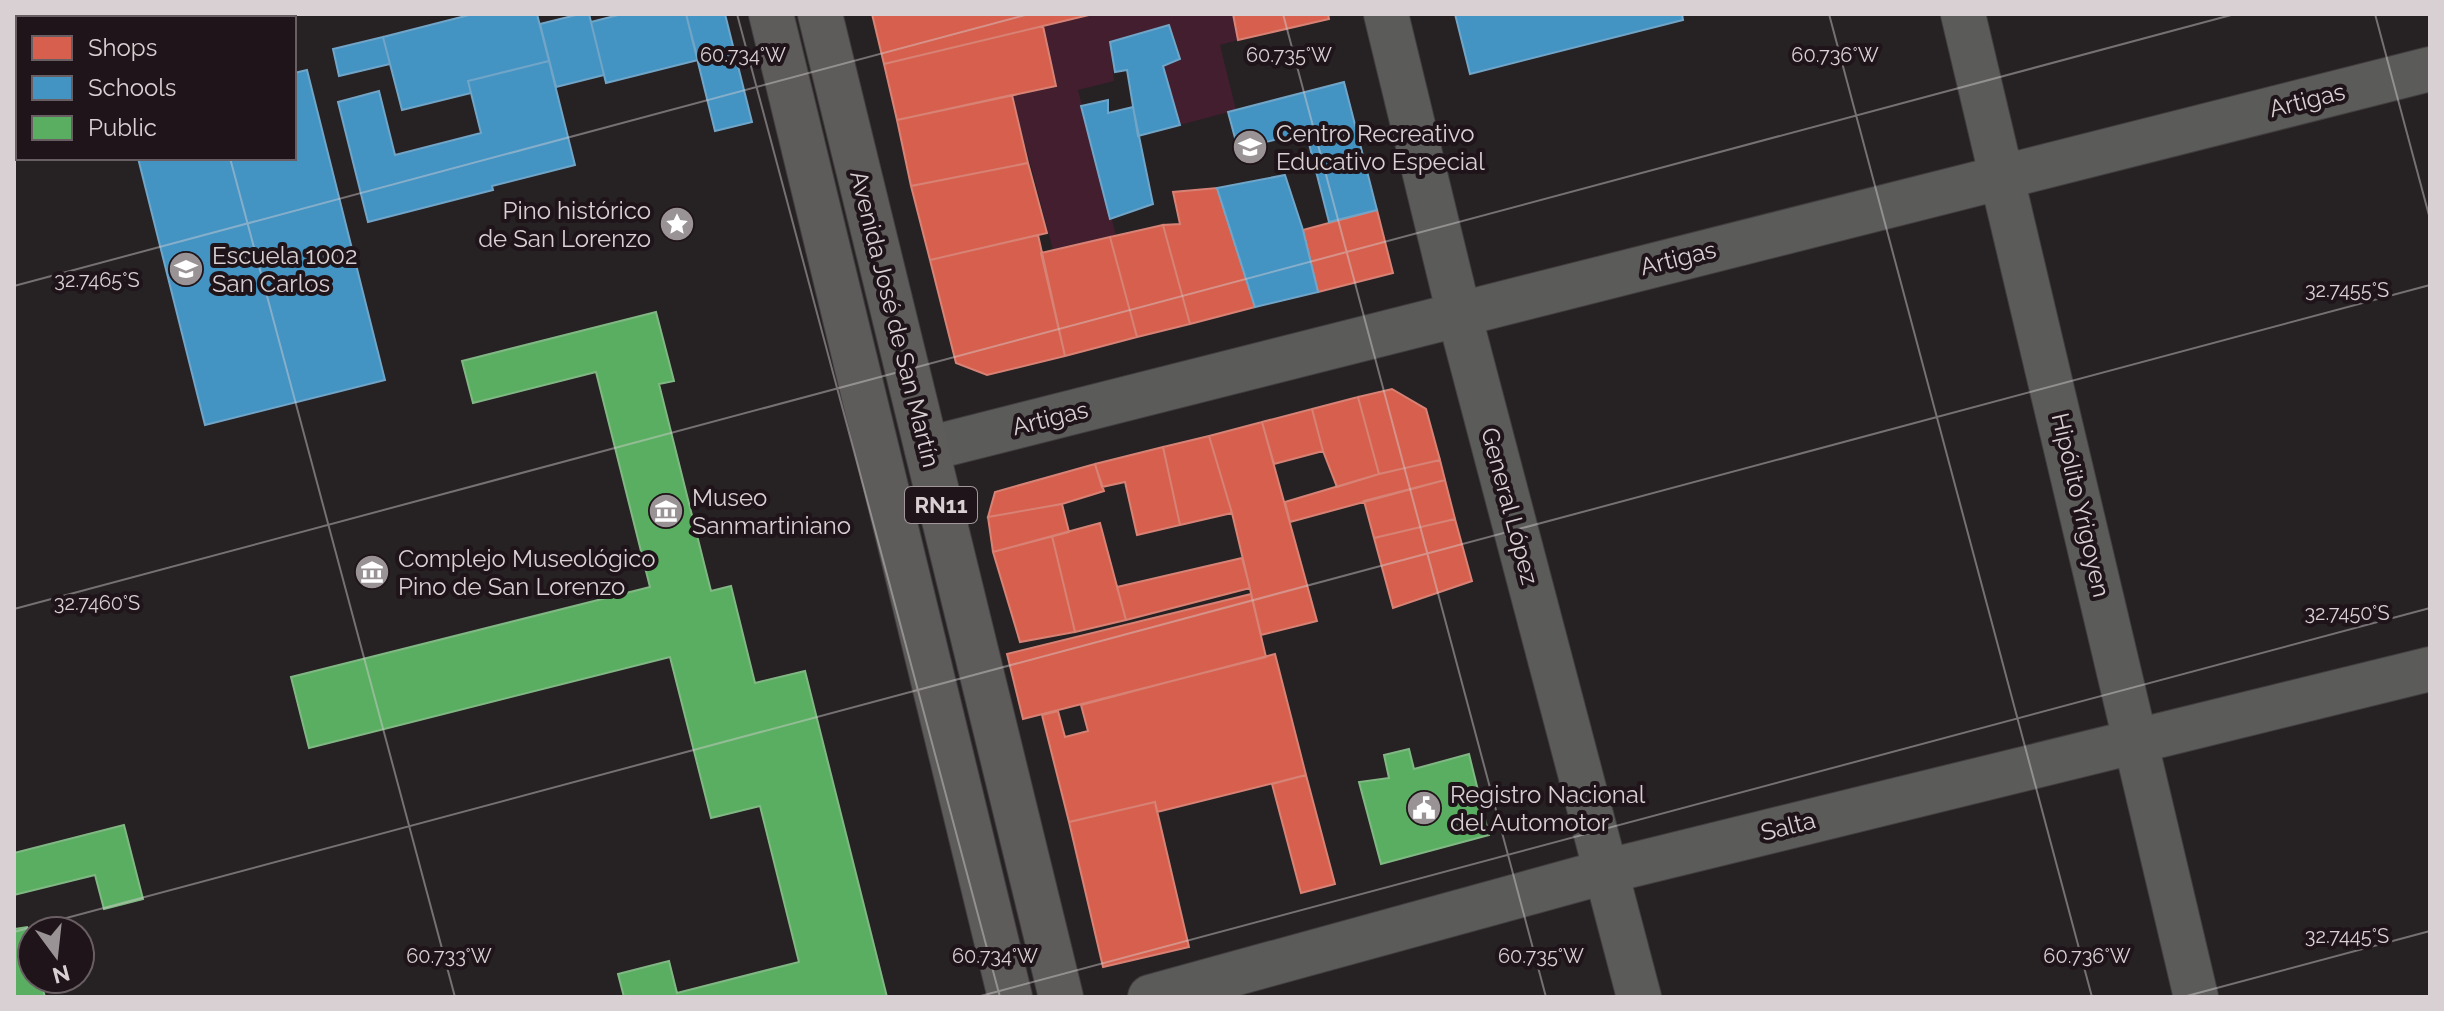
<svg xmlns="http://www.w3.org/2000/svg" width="2444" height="1011" viewBox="0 0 2444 1011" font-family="Raleway,sans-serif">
  <rect width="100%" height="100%" fill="#262123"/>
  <path fill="#421e2f" d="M1093,14H1233L1238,40L1220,45L1236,110L1180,125L1163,66L1180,59L1169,25L1110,41L1114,81L1078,90L1116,235L1053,250L1012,95L1056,86L1043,26Z"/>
  <path fill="#d6604d" stroke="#d78275" stroke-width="2" d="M872,14H1093L884,64Z
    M1233,14H1328L1329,19L1238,40Z
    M1043,26L1056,86L897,120L884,64Z
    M1012,95L1028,163L911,186L897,120Z
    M1028,163L1047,233L930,260L911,186Z
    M1217,188L1255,307L1190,324L1163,225L1180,224L1173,192Z
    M1377,210L1393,273L1318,292L1303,230Z
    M1163,225L1190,324L1137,337L1110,237Z
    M1038,235L1065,356L987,375L956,363L930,260Z
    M1110,237L1137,337L1065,356L1041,253Z
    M1392,389L1426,409L1440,460L1379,474L1358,397Z
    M1358,397L1379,474L1337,487L1323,451L1312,409Z
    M1312,409L1323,451L1274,464L1262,422Z
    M1262,422L1317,621L1261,635L1232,513L1209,436Z
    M1209,436L1232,513L1180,525L1163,447Z
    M1163,447L1180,525L1137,535L1125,482L1102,487L1095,464Z
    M1440,460L1445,480L1290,522L1285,502L1379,474Z
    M1095,464L1104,491L1062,504L988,517L995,492Z
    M1445,480L1455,519L1374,538L1364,501Z
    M1062,504L1069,532L993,552L988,517Z
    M1455,519L1472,581L1393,608L1374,538Z
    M1100,523L1126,620L1075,632L1052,536Z
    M1052,536L1075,632L1020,642L993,552Z
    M1242,558L1250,588L1126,620L1117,587Z
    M1251,594L1266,657L1023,719L1007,654Z
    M1275,654L1306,775L1157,812L1155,802L1069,822L1042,715L1058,711L1065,737L1088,731L1081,705Z
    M1306,775L1335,884L1301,893L1272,784Z
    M1155,802L1189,947L1103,967L1069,822Z"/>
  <path fill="#4393c3" stroke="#70a5c8" stroke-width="2" d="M473,14H537L549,61L468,81L471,93L402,110L383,37Z
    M580,14H589L604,75L556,87L540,24Z
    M622,14H686L698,60L606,83L591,22Z
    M686,14H725L752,122L715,131Z
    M1455,14H1682L1683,20L1470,74Z
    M1169,25L1180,59L1163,66L1180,125L1138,136L1127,70L1115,72L1110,42Z
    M383,37L390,64L339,76L333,49Z
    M549,61L575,165L492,186L493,190L368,222L338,102L379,91L395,155L481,133L468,81Z
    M307,70L385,380L205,425L138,158H294V73Z
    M1344,82L1377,210L1329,222L1306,132L1238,149L1228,112Z
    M1108,100V113L1133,107L1153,204L1110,219L1081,106Z
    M1285,175L1303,230L1318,292L1255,307L1217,188Z"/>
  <path fill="#5aae61" stroke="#80b883" stroke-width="2" d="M656,312L674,381L659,384L711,591L731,586L755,683L805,671L887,997H624L618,974L669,961L677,993L799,962L760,806L711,818L670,657L309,748L291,677L650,587L596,372L473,403L462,361Z
    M1409,749L1414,769L1469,754L1489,835L1381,864L1359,782L1389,778L1384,755Z
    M124,825L143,899L104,909L95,875L14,895V853Z
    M27,927L32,945V979H40L45,997H14V929Z"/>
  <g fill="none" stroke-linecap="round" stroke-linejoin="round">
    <g stroke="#423e3f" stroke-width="46">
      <path id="minor" d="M1386,14L1459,314L1639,997
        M1963,14L2196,997
        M248,18L263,14
        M14,80L18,79
        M927,449L2430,69
        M1150,997L1608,871L2430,669"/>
    </g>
    <g stroke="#423e3f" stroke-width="46">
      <path id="primary" d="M771,14L1010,997
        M820,14L1061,997"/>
    </g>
    <use href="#minor" stroke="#5b5b5a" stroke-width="44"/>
    <use href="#primary" stroke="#5d5c5a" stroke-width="44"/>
  </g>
  <path fill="none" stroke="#d8d0d3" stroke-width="2" stroke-opacity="0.45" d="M191,14L192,18M737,14L1000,997M1283,14L1546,997M1829,14L2092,997M2375,14L2430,219M230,158L455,997M14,286L1029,14M14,609L2235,14M14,932L2430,285M977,997L2430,608M2183,997L2430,931"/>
  <defs>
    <g id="school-disc" transform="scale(1.8)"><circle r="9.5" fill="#9a9395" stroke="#1f1419"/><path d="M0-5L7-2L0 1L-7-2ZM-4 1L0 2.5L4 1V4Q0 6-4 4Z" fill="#fff"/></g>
    <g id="sight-disc" transform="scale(1.8)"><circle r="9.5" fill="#9a9395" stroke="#1f1419"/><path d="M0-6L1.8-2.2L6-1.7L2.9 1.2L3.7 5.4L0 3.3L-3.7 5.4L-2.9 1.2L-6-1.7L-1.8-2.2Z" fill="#fff"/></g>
    <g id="museum-disc" transform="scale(1.8)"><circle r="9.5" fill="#9a9395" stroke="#1f1419"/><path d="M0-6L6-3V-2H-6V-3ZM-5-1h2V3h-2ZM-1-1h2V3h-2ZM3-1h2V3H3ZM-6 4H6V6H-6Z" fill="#fff"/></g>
    <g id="civic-disc" transform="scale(1.8)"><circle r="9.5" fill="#9a9395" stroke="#1f1419"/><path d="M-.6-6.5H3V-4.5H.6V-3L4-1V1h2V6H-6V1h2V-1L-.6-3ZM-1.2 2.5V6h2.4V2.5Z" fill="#fff"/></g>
  </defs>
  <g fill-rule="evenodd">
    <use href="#school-disc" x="1250" y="147"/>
    <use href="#sight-disc" x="677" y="224"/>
    <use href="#school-disc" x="186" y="269"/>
    <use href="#museum-disc" x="666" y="511"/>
    <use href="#museum-disc" x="372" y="572"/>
    <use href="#civic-disc" x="1424" y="808"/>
  </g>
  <g text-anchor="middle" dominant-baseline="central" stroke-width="8" stroke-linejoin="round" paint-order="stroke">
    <rect fill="#1f1419" stroke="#a0989b" stroke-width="2" x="905" y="487" width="72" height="36" rx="6"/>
    <g font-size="22" font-weight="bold" fill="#d8d0d3">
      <text x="941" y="505">RN11</text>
    </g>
    <g font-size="24" fill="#d8d0d3" stroke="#1f1419">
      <text transform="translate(2307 100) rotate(-14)">Artigas</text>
      <text transform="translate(1678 258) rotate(-14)">Artigas</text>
      <text transform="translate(895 319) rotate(76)">Avenida José de San Martín</text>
      <text transform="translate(1050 418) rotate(-14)">Artigas</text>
      <text transform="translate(2081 505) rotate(77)">Hipólito Yrigoyen</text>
      <text transform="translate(1510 506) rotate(75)">General López</text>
      <text transform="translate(1788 826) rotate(-14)">Salta</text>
    </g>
    <g font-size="24" fill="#d8d0d3" stroke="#1f1419" text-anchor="start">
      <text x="1276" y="133">Centro Recreativo<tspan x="1276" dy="28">Educativo Especial</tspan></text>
      <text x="651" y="210" text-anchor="end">Pino histórico<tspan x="651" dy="28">de San Lorenzo</tspan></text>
      <text x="212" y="255">Escuela 1002<tspan x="212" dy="28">San Carlos</tspan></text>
      <text x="692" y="497">Museo<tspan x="692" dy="28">Sanmartiniano</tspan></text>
      <text x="398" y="558">Complejo Museológico<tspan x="398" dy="28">Pino de San Lorenzo</tspan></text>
      <text x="1450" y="794">Registro Nacional<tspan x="1450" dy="28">del Automotor</tspan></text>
    </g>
  </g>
  <g font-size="20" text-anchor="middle" fill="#d8d0d3" stroke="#1f1419" stroke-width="8" stroke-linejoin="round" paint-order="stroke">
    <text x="743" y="62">60.734°W</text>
    <text x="1289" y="62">60.735°W</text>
    <text x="1835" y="62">60.736°W</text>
    <text x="97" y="287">32.7465°S</text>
    <text x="2347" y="297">32.7455°S</text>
    <text x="97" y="610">32.7460°S</text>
    <text x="2347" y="620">32.7450°S</text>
    <text x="2347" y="943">32.7445°S</text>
    <text x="449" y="963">60.733°W</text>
    <text x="995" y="963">60.734°W</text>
    <text x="1541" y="963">60.735°W</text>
    <text x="2087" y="963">60.736°W</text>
  </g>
  <rect width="2444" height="1011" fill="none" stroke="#d8d0d3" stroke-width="32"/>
  <rect x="16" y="16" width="280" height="144" fill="#1f1419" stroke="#695f63" stroke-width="2"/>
  <rect x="32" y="36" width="40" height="24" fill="#d6604d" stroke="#695f63" stroke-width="2"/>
  <text x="88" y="56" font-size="24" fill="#d8d0d3">Shops</text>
  <rect x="32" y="76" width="40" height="24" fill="#4393c3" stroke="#695f63" stroke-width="2"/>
  <text x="88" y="96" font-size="24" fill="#d8d0d3">Schools</text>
  <rect x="32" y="116" width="40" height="24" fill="#5aae61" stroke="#695f63" stroke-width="2"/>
  <text x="88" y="136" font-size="24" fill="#d8d0d3">Public</text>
  <g transform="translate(56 955) rotate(165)"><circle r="38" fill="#1f1419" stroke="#695f63" stroke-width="2"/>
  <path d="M0-6L14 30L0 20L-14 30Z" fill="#9a9395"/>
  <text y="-12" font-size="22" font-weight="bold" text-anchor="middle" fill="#d8d0d3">N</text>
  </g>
</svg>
